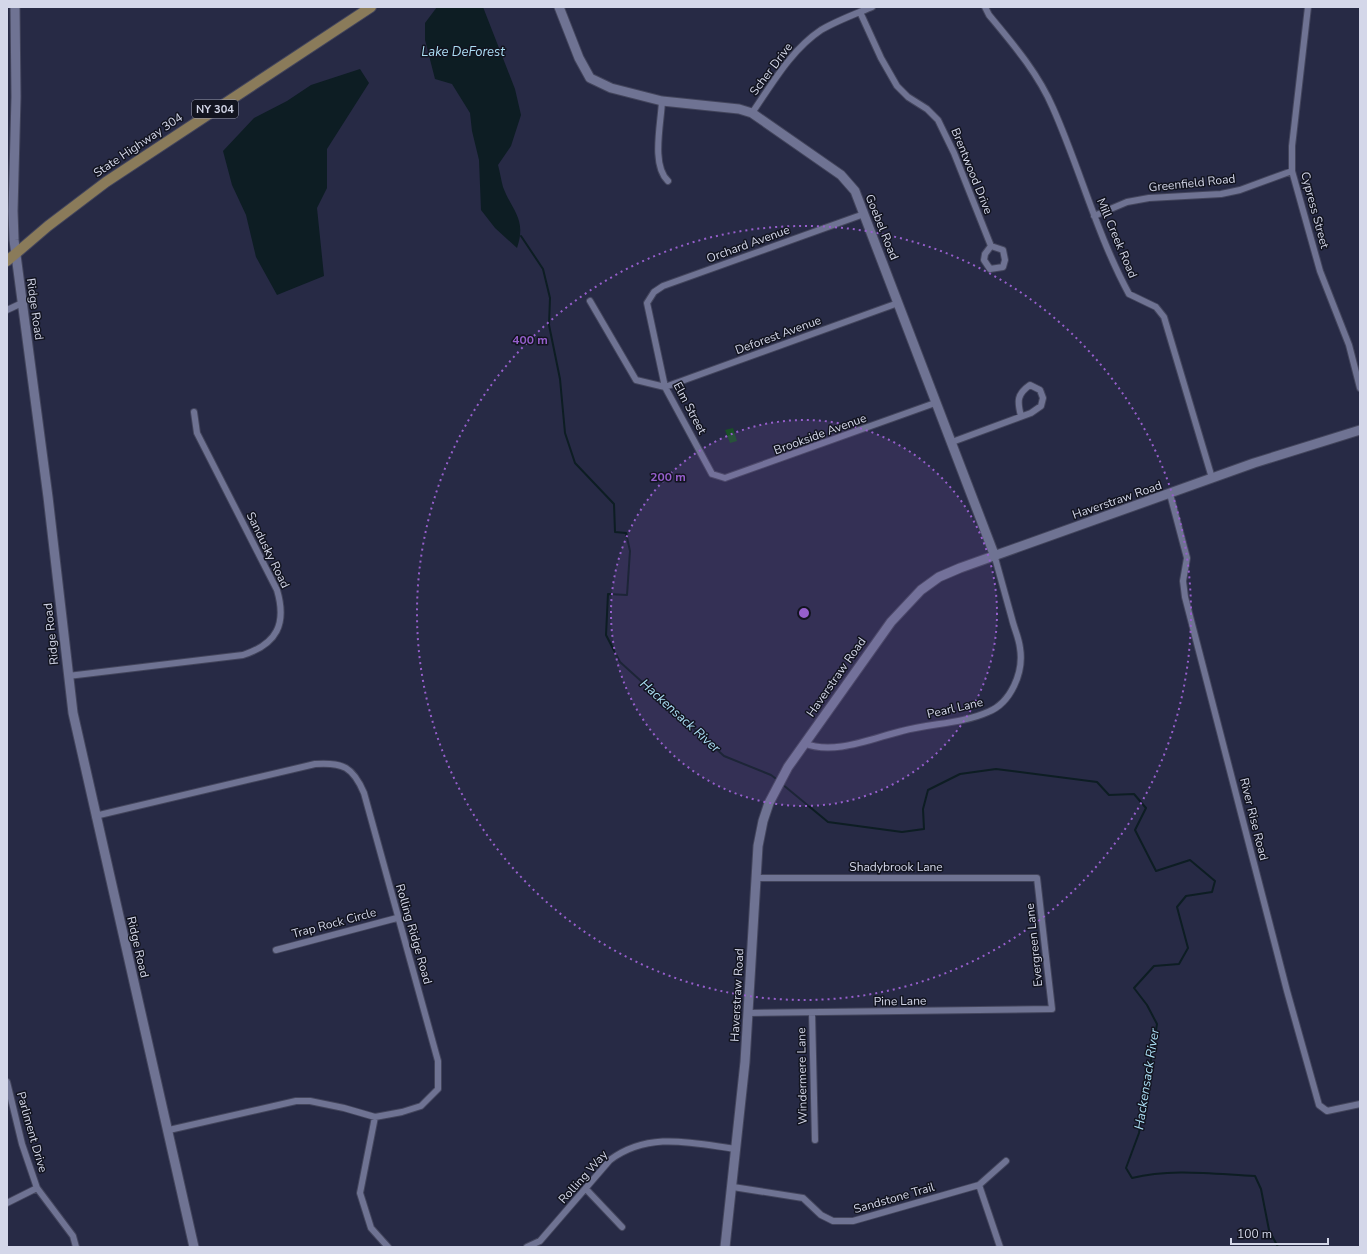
<svg xmlns="http://www.w3.org/2000/svg" width="1367" height="1254" viewBox="0 0 1367 1254" font-family="'Nunito Sans',sans-serif">
  <rect width="100%" height="100%" fill="#272a45"/>
  <path fill="#1a5027" d="M733,428L737,441L730,443L725,430Z"/>
  <path fill="#0d1d23" d="M437,7H483L515,89L521,115L511,146L498,165C500,172 501,180 503,187C512,211 527,219 517,248L495,228L481,210L479,160L472,131L470,113L452,84L435,79L425,40V23Z
    M360,69L369,83L327,149V188L317,208L324,276L277,295L256,257L246,215L232,185L223,151L254,118L287,101L311,85Z"/>
  <g fill="none" stroke-linecap="round" stroke-linejoin="round">
    <path stroke="#0d1d23" stroke-width="2" d="M521,236L543,269L550,298L549,325L560,379L565,433L575,463L614,504L615,532L626,533L630,551L627,595L608,594L606,635L620,662L724,756L771,775L779,781
      M782,784L828,822L902,832L924,829L923,809L928,790L960,774L996,769L1097,782L1109,795L1134,794L1146,808L1135,830L1156,871L1190,860L1215,881L1212,892L1186,896L1177,907L1188,948L1179,964L1154,966L1134,988L1147,1005L1157,1024L1139,1133L1126,1168L1132,1178C1171,1168 1214,1174 1255,1176L1261,1189L1269,1230L1278,1247"/>
    <g stroke="#43455c" stroke-width="8">
      <path id="street" d="M985,7L989,15C1013,44 1038,73 1053,108C1080,169 1097,235 1129,294L1156,307L1164,317L1212,478
        M1308,7L1292,146V171L1320,271L1349,345L1360,388
        M860,12L881,58L897,86L908,97L927,109L938,120L954,153L991,246L985,254L984,260L990,269L1003,267L1005,260L1003,250L991,246
        M662,101C661,124 651,165 668,181
        M752,113C772,84 791,50 821,30C836,21 855,14 872,7
        M864,214L663,286L654,292L647,303L665,387L712,474L725,478L935,403
        M1094,216L1127,202L1149,198L1221,194L1240,190L1292,171
        M590,301L636,380L665,387L898,303
        M7,310L22,303
        M952,442L1031,413L1041,406L1043,398L1040,390L1030,385C1017,394 1017,401 1021,416
        M1170,494L1187,558L1183,581L1185,597L1287,991L1319,1105L1327,1111L1360,1104
        M68,676L243,655C277,644 287,624 277,590L197,433L194,412
        M804,743C833,756 873,738 902,731C931,723 961,724 988,712C1011,703 1024,672 1020,648C1019,638 1014,628 1012,619C1006,597 1000,576 994,554
        M95,816L315,764C343,762 353,767 364,793L438,1061V1089L421,1106L402,1112L375,1117L344,1108L310,1101H296L169,1130
        M276,950L397,918
        M748,1013L1052,1009L1037,878H755
        M812,1013L815,1140
        M7,1082L22,1144L37,1188L73,1236L76,1247
        M375,1117L360,1193L371,1228L388,1247
        M979,1185L1000,1247
        M733,1187L803,1198L821,1215L833,1221H853L979,1185L1006,1161
        M586,1189L622,1227
        M7,1203L37,1188
        M527,1247L540,1241L610,1160C649,1131 692,1143 736,1149"/>
    </g>
    <g stroke="#43455c" stroke-width="11">
      <path id="secondary" d="M15,7L16,97L13,211L14,240L48,497L73,713L194,1247
        M559,7L579,58L590,78L611,88L662,101L739,109L752,113L841,175L855,191L994,554
        M725,1247L745,1062L758,846L763,821L769,803L788,767L891,622L921,590L939,577L960,568L1254,463L1360,430"/>
    </g>
    <g stroke="#43455c" stroke-width="12">
      <path id="primary" d="M7,261L48,226L106,182L371,7"/>
    </g>
    <use href="#street" stroke="#6f7393" stroke-width="6"/>
    <use href="#secondary" stroke="#6f7393" stroke-width="9"/>
    <use href="#primary" stroke="#8a7b5a" stroke-width="10"/>
  </g>
  <circle cx="804" cy="613" r="193" fill="#965fcc" fill-opacity=".12"/>
  <g fill="none" stroke="#965fcc" stroke-width="2" stroke-dasharray="2 4">
    <circle cx="804" cy="613" r="193"/>
    <circle cx="804" cy="613" r="387"/>
  </g>
  <g text-anchor="middle" dominant-baseline="central" stroke-width="3" stroke-linejoin="round" paint-order="stroke">
    <rect fill="#121420" stroke="#9a9cad" stroke-width="1" x="192" y="100" width="46" height="18" rx="3"/>
    <g font-size="11" font-weight="bold" fill="#d4d7e9">
      <text x="215" y="109">NY 304</text>
    </g>
    <g font-size="12" fill="#d4d7e9" stroke="#121420">
      <text transform="translate(771 69) rotate(-53)">Scher Drive</text>
      <text transform="translate(138 145) rotate(-34)">State Highway 304</text>
      <text transform="translate(972 171) rotate(68)">Brentwood Drive</text>
      <text transform="translate(1192 183) rotate(-6)">Greenfield Road</text>
      <text transform="translate(1315 210) rotate(75)">Cypress Street</text>
      <text transform="translate(882 227) rotate(68)">Goebel Road</text>
      <text transform="translate(1117 238) rotate(67)">Mill Creek Road</text>
      <text transform="translate(748 244) rotate(-20)">Orchard Avenue</text>
      <text transform="translate(35 309) rotate(82)">Ridge Road</text>
      <text transform="translate(778 335) rotate(-20)">Deforest Avenue</text>
      <text transform="translate(690 408) rotate(62)">Elm Street</text>
      <text transform="translate(820 434) rotate(-20)">Brookside Avenue</text>
      <text transform="translate(1117 500) rotate(-19)">Haverstraw Road</text>
      <text transform="translate(268 550) rotate(64)">Sandusky Road</text>
      <text transform="translate(51 634) rotate(-96)">Ridge Road</text>
      <text transform="translate(836 677) rotate(-55)">Haverstraw Road</text>
      <text transform="translate(955 708) rotate(-13)">Pearl Lane</text>
      <text transform="translate(1254 819) rotate(76)">River Rise Road</text>
      <text x="896" y="867">Shadybrook Lane</text>
      <text transform="translate(334 923) rotate(-15)">Trap Rock Circle</text>
      <text transform="translate(414 934) rotate(74)">Rolling Ridge Road</text>
      <text transform="translate(1034 945) rotate(-96)">Evergreen Lane</text>
      <text transform="translate(138 947) rotate(77)">Ridge Road</text>
      <text transform="translate(737 995) rotate(-87)">Haverstraw Road</text>
      <text transform="translate(900 1001) rotate(-1)">Pine Lane</text>
      <text transform="translate(802 1076) rotate(-91)">Windermere Lane</text>
      <text transform="translate(32 1132) rotate(74)">Parliment Drive</text>
      <text transform="translate(583 1177) rotate(-48)">Rolling Way</text>
      <text transform="translate(894 1198) rotate(-16)">Sandstone Trail</text>
    </g>
    <g font-size="13" font-style="italic" fill="#abdef4" stroke="#121420">
      <text x="463" y="52">Lake DeForest</text>
      <text transform="translate(680 716) rotate(42)">Hackensack River</text>
      <text transform="translate(1147 1079) rotate(-81)">Hackensack River</text>
    </g>
  </g>
  <circle cx="804" cy="613" r="6" fill="#965fcc" stroke="#121420" stroke-width="2"/>
  <g font-size="12" text-anchor="middle" font-weight="bold" fill="#965fcc" stroke="#121420" stroke-width="3" stroke-linejoin="round" paint-order="stroke">
    <text x="530" y="344">400 m</text>
    <text x="668" y="481">200 m</text>
  </g>
  <rect width="1367" height="1254" fill="none" stroke="#d4d7e9" stroke-width="16"/>
  <path d="M1231 1238v6h97v-6" fill="none" stroke="#d4d7e9" stroke-width="2"/>
  <text x="1237" y="1238" font-size="12" fill="#d4d7e9" stroke="#121420" stroke-width="3" paint-order="stroke">100 m</text>
</svg>
